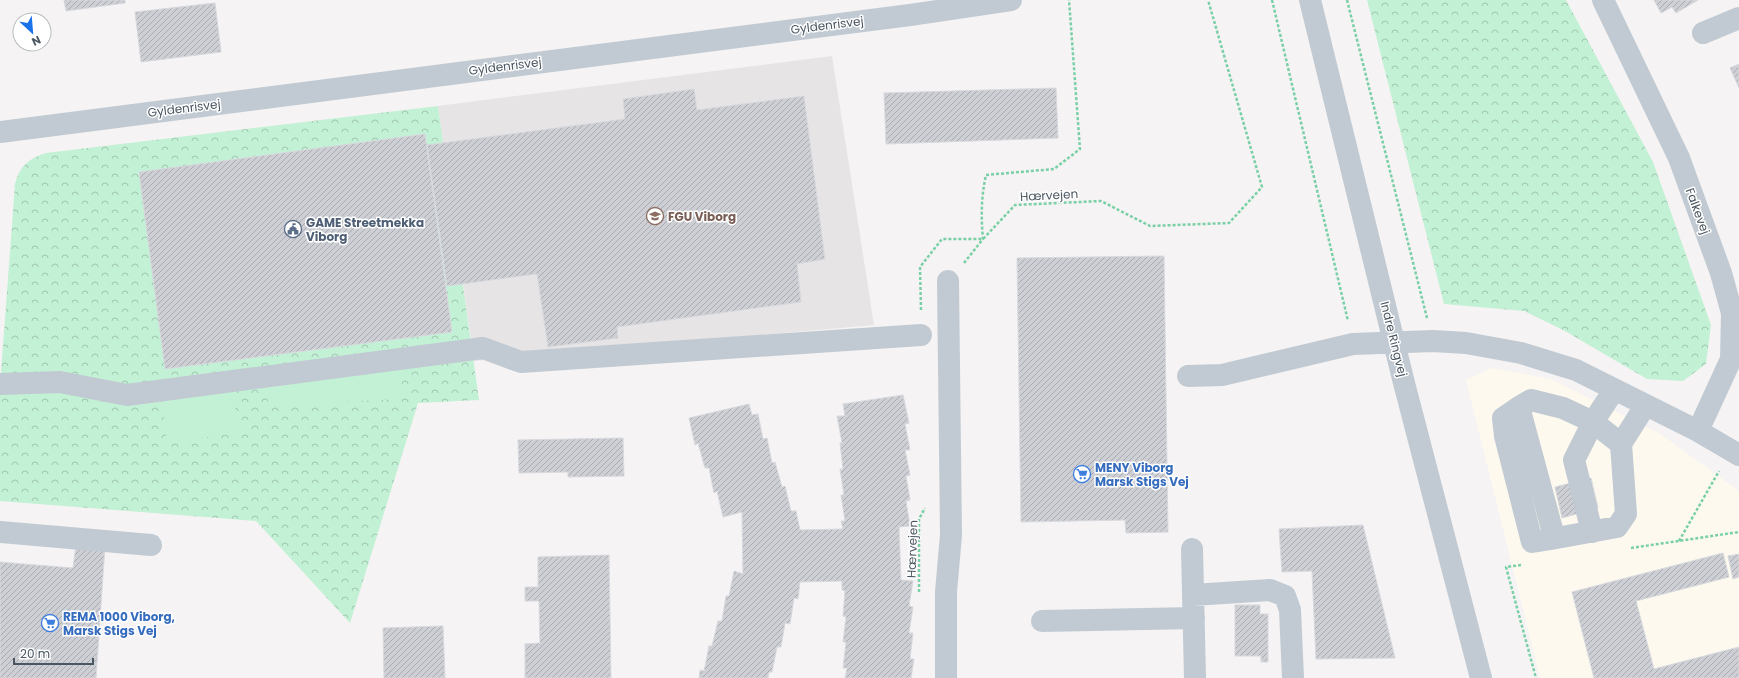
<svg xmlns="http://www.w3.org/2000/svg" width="1739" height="678" viewBox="0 0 1739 678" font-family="Poppins,sans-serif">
  <defs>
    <pattern id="forest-crowns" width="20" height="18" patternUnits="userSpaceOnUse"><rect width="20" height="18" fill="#c3f1d5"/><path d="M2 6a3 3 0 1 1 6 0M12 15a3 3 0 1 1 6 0" fill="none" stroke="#a0c6b0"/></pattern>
    <pattern id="building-hatch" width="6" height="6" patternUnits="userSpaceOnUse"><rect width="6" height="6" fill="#cdcfd5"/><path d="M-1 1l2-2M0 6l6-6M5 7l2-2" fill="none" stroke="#a8abb0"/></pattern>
  </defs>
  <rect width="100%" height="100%" fill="#f5f3f3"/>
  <path fill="#fdf9ef" d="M1492,368L1551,379L1659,433L1739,491V678H1540L1466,380Z"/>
  <path fill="#e6e4e5" d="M832,56L874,325L474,361L438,106Z"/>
  <path fill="url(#forest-crowns)" d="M1367,0H1566L1653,162L1711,325L1706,364L1683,381L1647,379L1565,331L1524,311L1444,304Z
    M438,106L479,400L418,403L350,623L256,521L0,501V386L15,184C19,167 29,158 46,153Z"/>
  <path fill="#c3f1d5" d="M402,370V399L268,405L267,384Z
    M232,386L239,433L167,442L161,396Z"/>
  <path fill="url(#building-hatch)" stroke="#d7d9de" d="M64,0H125V3L66,11Z
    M1654,0H1698L1676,13L1672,7L1661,13Z
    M215,3L221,52L141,62L135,12Z
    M1739,64V88L1730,68Z
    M1056,88L1058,138L886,144L884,93Z
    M694,89L697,110L804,96L825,259L797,264L801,302L617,327L618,338L548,347L537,274L447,286L427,145L625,119L623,99Z
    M425,134L452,332L165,369L139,172Z
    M1164,256L1168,532L1126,533L1125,520L1021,522L1017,258Z
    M903,395L909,423L905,424L910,450H905L910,475L906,476L910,500L906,501L910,526L899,527L901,580L913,581L909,606L913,607L909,633H913L910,659H914L911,678H845L847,668H843L846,642H843L846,617L843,616L845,591L842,590V581L800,582L798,599L794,598L790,624L785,623L781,647H777L772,672H769L768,678H699L700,670L704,671L709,646H712L718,621H722L726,596H729L734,571L743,574L742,512L723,517L717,491L714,493L709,468H705L698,443L695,445L689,418L749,404L752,415L758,414L763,439L767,438L772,463L775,462L782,487L785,486L791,511H796L800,530L843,529L841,521H845L841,495H844L840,469H843L840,443H842L837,416H845L843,404Z
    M623,438L624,476L568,477V472L519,473L518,440Z
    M1591,478L1598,508L1562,518L1555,487Z
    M1363,525L1395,658L1316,659L1312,571L1282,572L1279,529Z
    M76,544L105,546L96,678H0V562L73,568Z
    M1723,553L1729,577L1636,601L1654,669L1739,647V678H1594L1572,592Z
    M1739,554V577L1733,579L1728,556Z
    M609,555L611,678H525V644L540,643L539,601H525V587H538V557Z
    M1235,605H1260V614H1268V662H1261V656H1235Z
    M443,626L445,678H384L383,628Z"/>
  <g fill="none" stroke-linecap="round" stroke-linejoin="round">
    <path stroke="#7ad0a6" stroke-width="2.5" stroke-dasharray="3 2" stroke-linecap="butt" d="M1272,0L1348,321
      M1347,0L1427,318
      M964,263L983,239C981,217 981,197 986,175L1054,169L1080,149L1069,0
      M921,310L920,267L942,239H983L1015,205L1101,201L1150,226L1229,223L1262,187L1208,0
      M1679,541L1719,471
      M1631,548L1739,532
      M1521,565L1506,567L1536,678
      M919,592V519L925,508"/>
    <path stroke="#c1cad2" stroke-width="22" d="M1310,0L1404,383L1481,678
      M1603,0L1679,158L1721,273L1732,313L1731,359L1698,431
      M1703,33L1739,18
      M0,132L910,15L1011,0
      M1188,376L1222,375L1353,344L1433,341L1466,343L1521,353L1576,370L1698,431L1739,455
      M0,384L60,382L127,395L483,348L521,362L921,335
      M1519,407L1503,418L1505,436L1532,542L1551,539
      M1621,444L1593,422L1563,408L1531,400L1519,407L1552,529L1551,539L1617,527L1626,514L1621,444L1645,406
      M0,532L151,545
      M1592,532L1574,460L1593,422L1614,390
      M1192,549L1195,678
      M1193,595L1270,590L1285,596L1290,610L1293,678
      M1042,621L1194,618
      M946,678V592L951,535L948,281"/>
  </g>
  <defs>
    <g id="school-ring" transform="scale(0.9)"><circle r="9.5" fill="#fff" stroke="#8d6e63" stroke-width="1.5"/><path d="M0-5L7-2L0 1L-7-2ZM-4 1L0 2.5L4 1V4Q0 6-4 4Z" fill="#8d6e63"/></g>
    <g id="civic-ring" transform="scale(0.9)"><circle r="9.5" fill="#fff" stroke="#5c6f8a" stroke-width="1.5"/><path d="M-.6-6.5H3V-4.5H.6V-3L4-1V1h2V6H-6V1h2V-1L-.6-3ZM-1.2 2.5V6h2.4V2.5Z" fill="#5c6f8a"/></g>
    <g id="supermarket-ring" transform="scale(0.9)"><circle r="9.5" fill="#fff" stroke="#3f7fe0" stroke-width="1.5"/><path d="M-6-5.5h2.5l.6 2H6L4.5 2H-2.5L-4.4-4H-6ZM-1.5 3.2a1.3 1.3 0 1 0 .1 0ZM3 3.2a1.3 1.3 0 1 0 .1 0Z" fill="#3f7fe0"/></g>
  </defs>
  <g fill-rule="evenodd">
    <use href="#school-ring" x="655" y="216"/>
    <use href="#civic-ring" x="293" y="229"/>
    <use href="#supermarket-ring" x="1082" y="474"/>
    <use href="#supermarket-ring" x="50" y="623"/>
  </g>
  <g text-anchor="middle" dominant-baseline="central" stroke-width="3" stroke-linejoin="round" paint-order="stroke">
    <g font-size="12" fill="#4a5661" stroke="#fff">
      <text transform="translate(827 25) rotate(-7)">Gyldenrisvej</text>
      <text transform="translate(505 66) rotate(-7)">Gyldenrisvej</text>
      <text transform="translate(184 108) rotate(-7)">Gyldenrisvej</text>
      <text transform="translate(1049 195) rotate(-3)">Hærvejen</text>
      <text transform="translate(1698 211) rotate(70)">Falkevej</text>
      <text transform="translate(1394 339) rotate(76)">Indre Ringvej</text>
      <text transform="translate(912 549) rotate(-88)">Hærvejen</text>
    </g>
    <g font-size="12" font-weight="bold" fill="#785e54" stroke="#fff" text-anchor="start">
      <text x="668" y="216">FGU Viborg</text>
    </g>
    <g font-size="12" font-weight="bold" fill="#4e5e75" stroke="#fff" text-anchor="start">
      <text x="306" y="222">GAME Streetmekka<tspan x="306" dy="14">Viborg</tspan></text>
    </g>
    <g font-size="12" font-weight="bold" fill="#366cbe" stroke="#fff" text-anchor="start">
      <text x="1095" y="467">MENY Viborg<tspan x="1095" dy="14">Marsk Stigs Vej</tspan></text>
      <text x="63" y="616">REMA 1000 Viborg,<tspan x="63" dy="14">Marsk Stigs Vej</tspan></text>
    </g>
  </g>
  <g transform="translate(32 32) rotate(154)"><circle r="19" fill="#ffffff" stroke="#b7bbc0"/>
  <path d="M0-3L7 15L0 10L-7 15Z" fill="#1a73e8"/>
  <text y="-6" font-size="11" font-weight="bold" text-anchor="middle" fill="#4a5661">N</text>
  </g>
  <path d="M14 658v6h79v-6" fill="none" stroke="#4a5661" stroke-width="2"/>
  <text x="20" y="658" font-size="12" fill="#4a5661" stroke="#ffffff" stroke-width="3" paint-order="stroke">20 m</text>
</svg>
